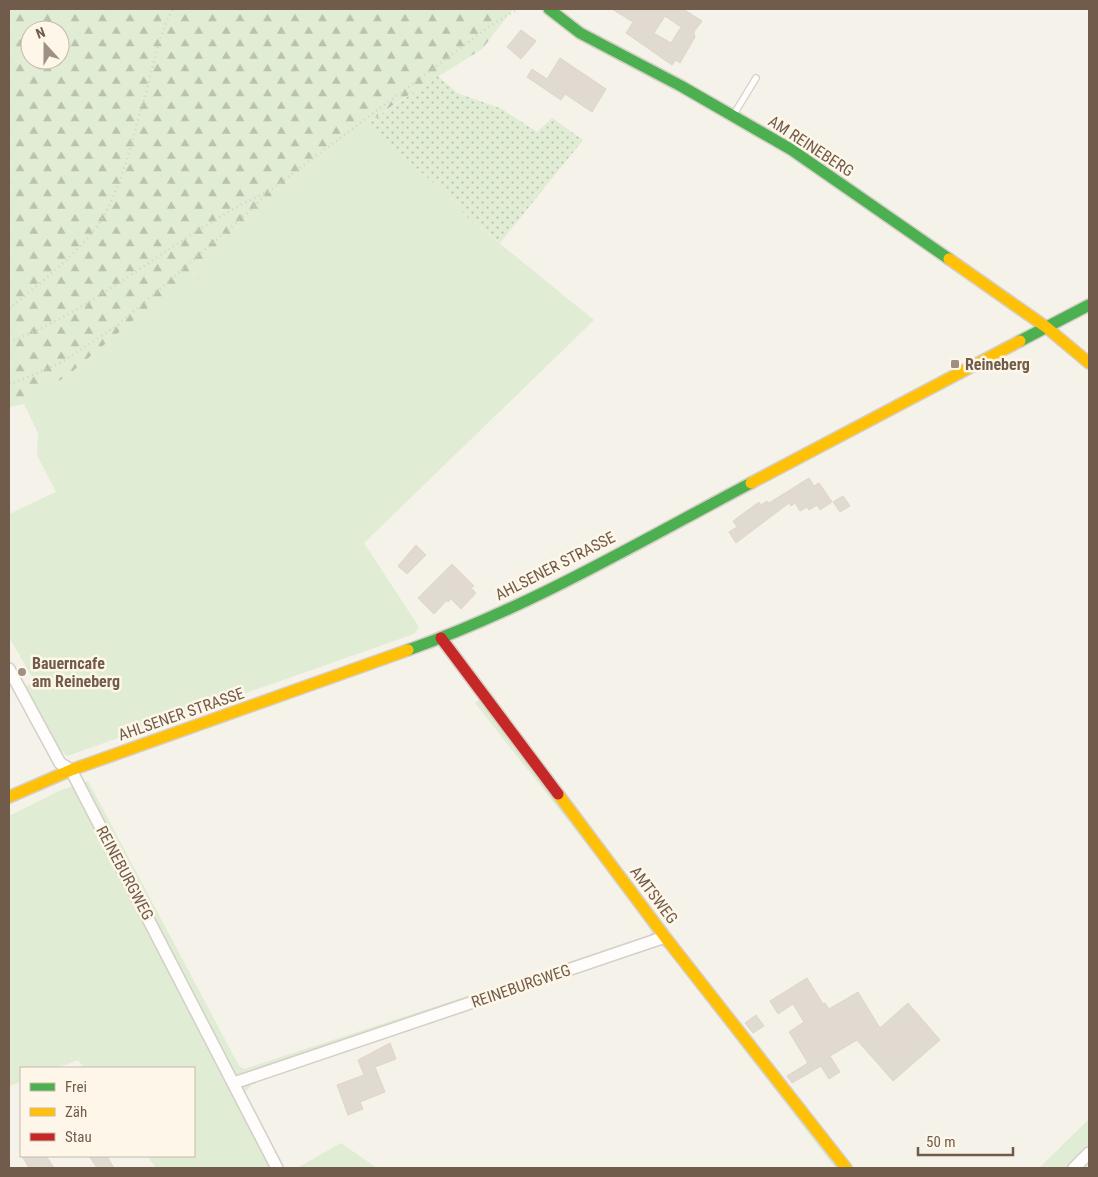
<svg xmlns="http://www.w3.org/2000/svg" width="1098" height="1177" viewBox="0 0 1098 1177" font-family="'Roboto Condensed',sans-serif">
  <defs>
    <pattern id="forest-firs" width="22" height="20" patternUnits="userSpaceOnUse" patternTransform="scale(1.25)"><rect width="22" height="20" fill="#e0ecd4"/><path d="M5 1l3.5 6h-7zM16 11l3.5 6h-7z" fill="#bac2ae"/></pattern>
    <pattern id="park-dots" width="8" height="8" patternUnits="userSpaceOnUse" patternTransform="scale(1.25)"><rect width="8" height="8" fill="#e0ecd4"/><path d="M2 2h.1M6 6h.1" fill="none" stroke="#bac2ae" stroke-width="1.8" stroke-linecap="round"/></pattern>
  </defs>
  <rect width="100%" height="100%" fill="#f5f2e9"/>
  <path fill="#e0ecd4" d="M366,124L453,200L467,217L594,320L364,543L419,627L414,634L67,756L59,749L23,687L35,682L9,637V514L56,492L37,455L38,433L24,404L68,375L153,304L194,282L290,180Z
    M486,694L852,1168H835L667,949L657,944L253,1083L246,1091L234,1097L270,1168H156L147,1156H194V1068H84L78,1060L57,1068H21V1082L9,1086V816L61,790L88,781L239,1066L244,1069L648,937L652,931L649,923L475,703Z
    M1089,1119V1165L1086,1168H1039Z
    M341,1143L377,1168H297Z"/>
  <path fill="url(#forest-firs)" fill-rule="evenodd" d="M9,9H513L482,49L393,105L290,180L194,282L160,304H153L68,375L24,404L9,407ZM30,30H60V60H30Z"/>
  <path fill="url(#park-dots)" d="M438,76L457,93L500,108L537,132L552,118L583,140L500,243L467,217L453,200L366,124Z"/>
  <path fill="#e1dad0" stroke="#ded5cb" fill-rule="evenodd" d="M612,9H683L702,21L694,32L695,37L680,63L676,60L672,65L626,33L633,22ZM665,16L681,27L671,43L654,33Z
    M521,30L536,41L521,59L507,47Z
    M560,58L606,89L592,112L565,94L561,100L527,77L532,69L547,79Z
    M809,478L814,486L819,483L832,502L820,510L817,505L809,510L807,507L800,511L795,503L791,506L789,503L736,543L729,532L737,527L733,521L759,502L761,505L767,501L769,503Z
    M843,496L850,506L840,512L833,502Z
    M416,545L426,555L407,574L398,566Z
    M452,564L474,586L471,588L476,593L461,609L451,599L448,602L447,600L434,614L418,598Z
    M807,978L823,1004L825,1003L829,1009L858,992L880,1028L908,1003L940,1040L893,1081L857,1040L830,1056L840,1072L829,1079L821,1066L792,1083L787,1076L808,1063L789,1032L804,1022L793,1004L778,1014L770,1001Z
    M756,1015L764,1026L753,1033L745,1023Z
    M390,1043L396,1059L375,1067L385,1092L360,1102L363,1109L348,1115L337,1085L364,1075L358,1060Z
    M22,1156H46L54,1168H29Z
    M89,1156H107L114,1168H97Z"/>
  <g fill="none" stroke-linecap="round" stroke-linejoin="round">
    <g stroke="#d4cfc7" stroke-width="8">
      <path id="lane" d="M734,114L756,78"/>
    </g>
    <g stroke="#d4cfc7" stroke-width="14">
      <path id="street" d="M9,669L60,763L71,770L277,1168
        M234,1083L665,937
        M1074,1168L1089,1153"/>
    </g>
    <g stroke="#d5cfc7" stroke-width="14">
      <path id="fast" d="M549,9L580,33L681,86L792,150L949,259
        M1020,341L1089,305
        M408,650C528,608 639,542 751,483"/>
    </g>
    <g stroke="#d5cfc7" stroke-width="14">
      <path id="slow" d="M949,259L1046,327L1089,363
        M751,483L1020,341
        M558,794L665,937L846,1168
        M9,797L71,770L408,650"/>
    </g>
    <g stroke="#d5cfc7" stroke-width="14">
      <path id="jam" d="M441,638L558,794"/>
    </g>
    <path stroke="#d6d0ca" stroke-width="2.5" stroke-dasharray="1 4" stroke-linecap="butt" d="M9,309C38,284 71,260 95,229C122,192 131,142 144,99C153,70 158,35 173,9
      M9,342C104,306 177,233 269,191L490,26L518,9
      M9,385L62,362L118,325L252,209L268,192"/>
    <use href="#lane" stroke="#fefdfc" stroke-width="5.5"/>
    <use href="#street" stroke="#fefdfc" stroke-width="11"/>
    <use href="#fast" stroke="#4caf50" stroke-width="11"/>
    <use href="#slow" stroke="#ffc107" stroke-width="11"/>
    <use href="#jam" stroke="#c62828" stroke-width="11"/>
  </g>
  <g fill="#9f9082" stroke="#fef7e9" stroke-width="2">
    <rect x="950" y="359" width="10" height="10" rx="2.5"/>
    <circle cx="22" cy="672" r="5"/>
  </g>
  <g text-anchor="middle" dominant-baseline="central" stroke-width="5" stroke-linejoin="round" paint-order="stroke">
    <g font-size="16" fill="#715c4b" stroke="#fef7e9">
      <text transform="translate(811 146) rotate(33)">AM REINEBERG</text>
      <text transform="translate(555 566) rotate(-27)">AHLSENER STRASSE</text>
      <text transform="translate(181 714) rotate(-19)">AHLSENER STRASSE</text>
      <text transform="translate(125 873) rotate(62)">REINEBURGWEG</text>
      <text transform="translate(654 895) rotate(53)">AMTSWEG</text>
      <text transform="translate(521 986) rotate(-19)">REINEBURGWEG</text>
    </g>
    <g font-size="16" font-weight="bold" fill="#715c4b" stroke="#fef7e9" text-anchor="start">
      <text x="965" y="364">Reineberg</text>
      <text x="32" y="663">Bauerncafe<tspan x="32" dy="18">am Reineberg</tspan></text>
    </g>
  </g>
  <rect width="1098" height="1177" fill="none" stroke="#715c4b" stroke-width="20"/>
  <rect x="20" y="1067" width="175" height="90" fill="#fef7e9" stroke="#c6b9aa"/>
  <rect x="30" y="1083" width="25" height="8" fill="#4caf50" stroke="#c6b9aa"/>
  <text x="65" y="1092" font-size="15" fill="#715c4b">Frei</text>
  <rect x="30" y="1108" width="25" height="8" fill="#ffc107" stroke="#c6b9aa"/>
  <text x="65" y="1117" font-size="15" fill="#715c4b">Zäh</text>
  <rect x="30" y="1133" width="25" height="8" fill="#c62828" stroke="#c6b9aa"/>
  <text x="65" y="1142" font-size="15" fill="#715c4b">Stau</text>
  <g transform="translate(45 45) rotate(339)"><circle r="24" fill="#fef7e9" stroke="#c6b9aa"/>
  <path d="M0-4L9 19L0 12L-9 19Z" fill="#9f9082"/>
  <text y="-8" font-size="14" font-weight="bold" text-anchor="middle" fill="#715c4b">N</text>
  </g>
  <path d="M918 1147v8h95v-8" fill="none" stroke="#715c4b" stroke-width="2.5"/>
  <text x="926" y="1147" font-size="15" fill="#715c4b" stroke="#fef7e9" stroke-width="4" paint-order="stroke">50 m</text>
</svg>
